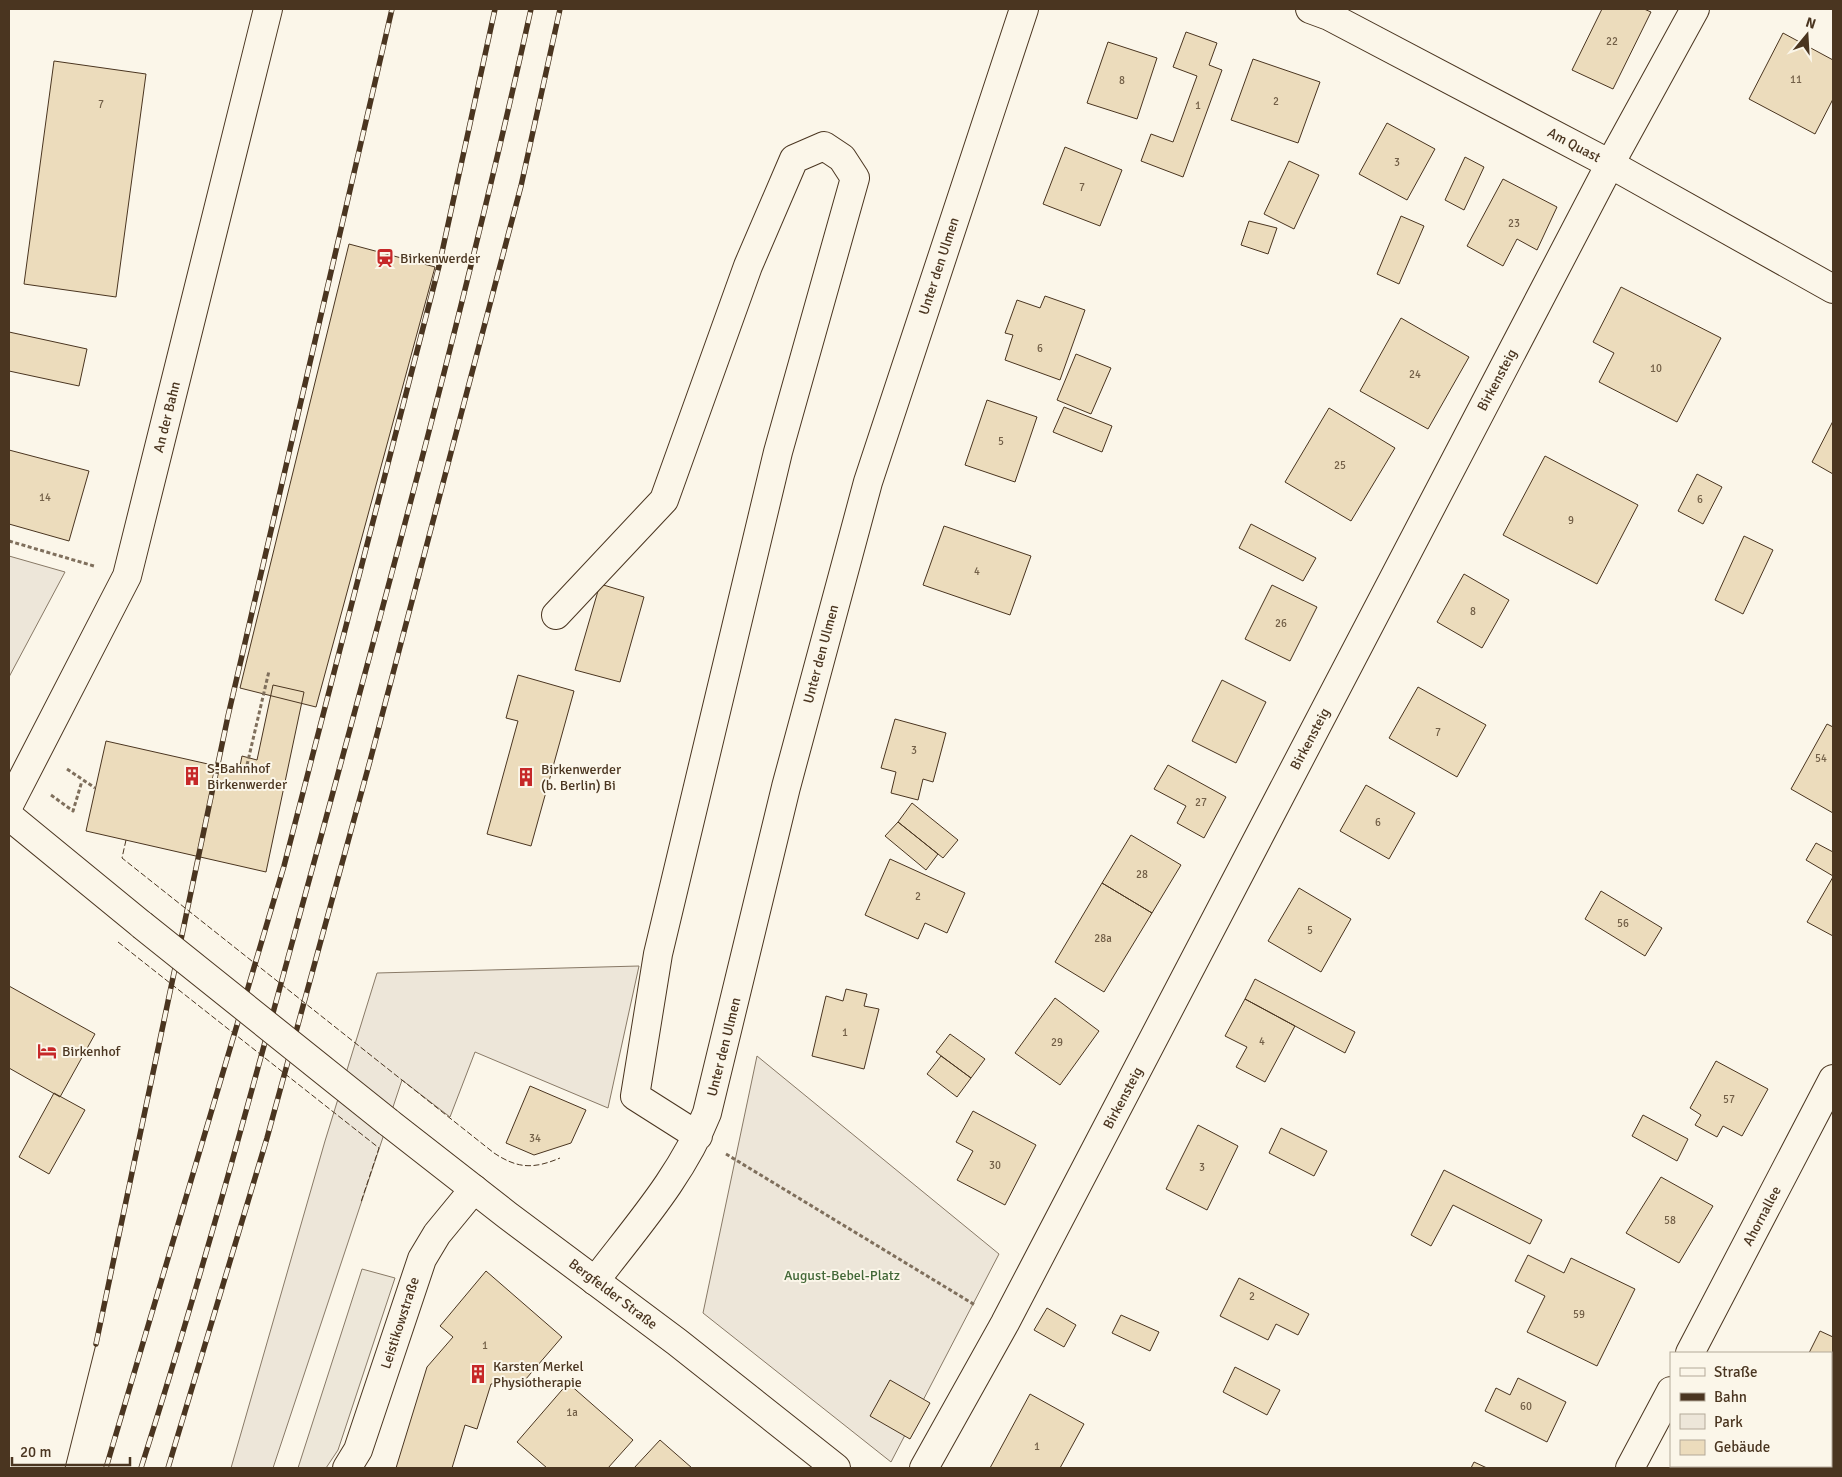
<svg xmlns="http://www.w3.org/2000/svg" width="1842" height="1477" viewBox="0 0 1842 1477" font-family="Signika,sans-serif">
  <rect width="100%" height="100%" fill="#fbf6e9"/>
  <path fill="#ede6d9" stroke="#887966" d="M9,556L65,572L9,677Z
    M639,966L608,1108L475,1052L450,1117L402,1080L273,1468H231L325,1141L377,973Z
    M757,1056L999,1254L891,1462L703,1313Z"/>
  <path fill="#ede7d9" stroke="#887966" d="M362,1269L395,1278L338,1450L326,1468H298Z"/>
  <path fill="#ecdcbc" stroke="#4a3520" d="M1602,9H1644L1651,12L1613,89L1572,70Z
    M1186,32L1217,43L1209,65L1222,70L1183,177L1141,161L1151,134L1173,142L1197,76L1173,67Z
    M1783,33L1833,60V99L1815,134L1749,99Z
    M1108,42L1157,58L1137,119L1087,103Z
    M1253,59L1320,82L1298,143L1231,120Z
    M54,61L146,74L116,297L24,284Z
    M1387,123L1435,149L1407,200L1359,174Z
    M1065,147L1122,170L1100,226L1043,204Z
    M1465,157L1484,167L1464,210L1445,200Z
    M1289,161L1319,175L1294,229L1264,214Z
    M1503,179L1557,207L1537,250L1517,239L1503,266L1467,246Z
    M1401,216L1424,226L1399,284L1377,274Z
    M1249,221L1277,228L1268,254L1241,245Z
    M349,244L435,267L316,707L240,688Z
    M1621,287L1721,338L1677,422L1599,382L1614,353L1593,342Z
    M1045,296L1085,310L1060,380L1005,360L1013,335L1005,333L1017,300L1040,308Z
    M1401,318L1469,357L1428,429L1360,391Z
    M9,332L87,349L79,386L9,371Z
    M1076,354L1111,368L1091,414L1057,400Z
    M987,400L1037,417L1015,482L965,465Z
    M1064,407L1112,426L1102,452L1053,432Z
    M1329,408L1395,448L1351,521L1285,482Z
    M1833,421V474L1812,462Z
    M9,450L89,471L69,541L9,524Z
    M1545,456L1638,505L1597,584L1503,535Z
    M1697,474L1722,487L1703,524L1678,511Z
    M1251,524L1316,558L1303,581L1239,548Z
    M944,526L1031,556L1010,615L923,585Z
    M1744,536L1773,550L1743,614L1715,600Z
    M1464,574L1509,600L1482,648L1437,622Z
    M600,584L644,597L620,682L575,670Z
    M1272,585L1317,607L1290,661L1245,639Z
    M518,675L574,691L531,846L487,834L518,721L506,718Z
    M1222,680L1266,702L1236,763L1192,741Z
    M273,685L304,692L266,872L86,831L106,741L239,771L242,756L257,760Z
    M1418,687L1486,725L1457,777L1389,738Z
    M895,719L946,733L933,782L923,779L918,800L891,793L896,772L881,768Z
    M1827,724L1833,727V813L1791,789Z
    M1168,765L1226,797L1204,838L1177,823L1186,806L1154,789Z
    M1366,785L1415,813L1389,859L1340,831Z
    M912,803L958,840L943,858L898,822Z
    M898,822L938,854L926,870L885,836Z
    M1131,835L1181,865L1152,913L1102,883Z
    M1816,843L1833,852V876L1806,860Z
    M890,859L965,893L947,933L925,923L918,939L865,915Z
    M1833,877V936L1807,922Z
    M1102,883L1152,913L1104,992L1055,962Z
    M1299,888L1351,919L1321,972L1268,941Z
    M1601,891L1662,928L1645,956L1585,919Z
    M1255,979L1355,1032L1345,1053L1245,999Z
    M9,986L95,1034L60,1097L9,1068Z
    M846,989L867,994L864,1006L879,1009L864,1069L812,1056L826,996L843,1001Z
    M1055,998L1099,1031L1060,1085L1015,1053Z
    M1245,999L1295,1026L1265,1082L1236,1067L1247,1047L1225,1036Z
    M950,1034L985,1059L971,1078L936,1052Z
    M941,1056L971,1078L957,1097L927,1074Z
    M1716,1061L1768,1089L1742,1136L1723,1126L1717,1137L1695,1125L1701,1115L1690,1108Z
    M530,1086L586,1110L571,1143L534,1155L506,1143Z
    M54,1093L85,1110L49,1174L19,1157Z
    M973,1111L1036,1145L1005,1205L957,1180L973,1151L956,1142Z
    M1643,1115L1688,1139L1677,1161L1632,1136Z
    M1198,1125L1238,1146L1207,1210L1166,1189Z
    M1281,1128L1327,1151L1314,1176L1269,1153Z
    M1444,1170L1542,1220L1530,1244L1453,1205L1431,1246L1411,1235Z
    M1661,1177L1713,1206L1679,1263L1626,1233Z
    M1528,1255L1564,1273L1571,1258L1635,1289L1597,1366L1527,1332L1545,1296L1515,1281Z
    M486,1271L562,1337L519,1387L511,1381L491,1384L477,1429L465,1425L452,1468H396L427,1367L453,1337L440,1326Z
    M1239,1278L1309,1314L1298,1335L1276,1324L1268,1340L1220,1316Z
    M1047,1308L1076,1325L1064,1347L1034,1330Z
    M1121,1315L1159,1332L1150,1351L1112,1333Z
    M1820,1331L1833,1337V1399L1831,1398V1353H1809Z
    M1235,1367L1280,1390L1267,1415L1223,1392Z
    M1518,1378L1566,1402L1547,1442L1485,1411L1496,1388L1510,1395Z
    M890,1380L930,1403L910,1439L870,1416Z
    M568,1383L633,1440L608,1468H547L517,1442Z
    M1030,1394L1084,1424L1060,1468H990Z
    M660,1440L692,1468H634Z
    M1474,1462L1487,1468H1471Z
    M1748,1466H1808L1806,1468H1746Z"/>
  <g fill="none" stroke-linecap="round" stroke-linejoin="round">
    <g stroke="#4a3520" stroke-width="30">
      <path id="minor" d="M1310,9L1329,16L1610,164L1833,289
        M556,615L664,500L748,266L794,159L824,146L842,158L855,178L778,452L658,954L635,1096L698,1136
        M9,805L127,576L268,9
        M595,1281C636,1227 682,1176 707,1113L786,787L868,482L1024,9
        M1690,1353L1833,1079
        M347,1468L358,1450L422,1259L437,1234L474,1189
        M924,1468L1005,1323L1610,164L1695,9
        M1630,1468L1671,1391"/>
    </g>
    <g stroke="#4a3520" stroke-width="30">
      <path id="major" d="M9,816L142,925
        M388,1122L507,1215L677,1342L836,1468"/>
    </g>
    <path stroke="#7f6f5c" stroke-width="3" stroke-dasharray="4 2.5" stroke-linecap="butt" d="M9,541L94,566
      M247,765L269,671
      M67,769L95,788
      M51,795L73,811L82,781
      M726,1154L975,1305"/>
    <use href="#minor" stroke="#fbf6e9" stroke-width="28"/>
    <use href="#major" stroke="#fbf6e9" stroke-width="28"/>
    <path stroke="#4a3520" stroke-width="1" d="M65,1468L96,1344"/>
    <g stroke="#4a3520" stroke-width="5.5">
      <path id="rail" d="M96,1344L228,716L392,9
        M106,1468L284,866L439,266L495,9
        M141,1468C208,1258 264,1045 322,833C396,559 470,286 531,9
        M168,1468L267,1138L370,761L521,186L560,9"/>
    </g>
    <use href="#rail" stroke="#fbf6e9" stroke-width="4" stroke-dasharray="11" stroke-linecap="butt"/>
    <g stroke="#4a3520" stroke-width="30" stroke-linecap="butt">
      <path id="major-bridge" d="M142,925L388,1122"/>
    </g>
    <use href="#major-bridge" stroke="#fbf6e9" stroke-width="28"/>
    <path stroke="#4a3520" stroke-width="1" stroke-dasharray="6 2.5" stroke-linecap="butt" d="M126,840L122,858L494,1153C518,1169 534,1169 560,1158
      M118,942L379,1148L361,1202"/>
  </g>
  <defs>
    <g id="station-bare" transform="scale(1.5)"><path d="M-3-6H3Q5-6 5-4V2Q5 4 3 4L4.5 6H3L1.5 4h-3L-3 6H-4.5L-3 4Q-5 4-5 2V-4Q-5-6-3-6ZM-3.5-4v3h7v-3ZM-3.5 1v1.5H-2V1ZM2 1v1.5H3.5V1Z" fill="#c62828" stroke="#fbf6e9" stroke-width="2.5" paint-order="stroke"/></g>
    <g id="building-bare" transform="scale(1.5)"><path d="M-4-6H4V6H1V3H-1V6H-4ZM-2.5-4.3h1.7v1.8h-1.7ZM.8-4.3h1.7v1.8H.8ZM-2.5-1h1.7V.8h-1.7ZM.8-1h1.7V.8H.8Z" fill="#c62828" stroke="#fbf6e9" stroke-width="2.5" paint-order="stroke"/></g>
    <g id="hotel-bare" transform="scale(1.5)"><path d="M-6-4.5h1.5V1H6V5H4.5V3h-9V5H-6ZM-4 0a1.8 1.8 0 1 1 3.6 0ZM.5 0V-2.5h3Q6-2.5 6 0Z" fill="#c62828" stroke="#fbf6e9" stroke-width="2.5" paint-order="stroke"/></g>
  </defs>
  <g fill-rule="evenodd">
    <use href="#station-bare" x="385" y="258"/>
    <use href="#building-bare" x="192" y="776"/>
    <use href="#building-bare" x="526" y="777"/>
    <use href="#hotel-bare" x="47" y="1051"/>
    <use href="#building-bare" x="478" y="1374"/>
  </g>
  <g text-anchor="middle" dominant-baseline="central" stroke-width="4" stroke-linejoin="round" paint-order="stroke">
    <g font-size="11" fill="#725f47">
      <text x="1612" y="41">22</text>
      <text x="1796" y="79">11</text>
      <text x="1122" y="80">8</text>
      <text x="1276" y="101">2</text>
      <text x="101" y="104">7</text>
      <text x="1198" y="105">1</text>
      <text x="1397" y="162">3</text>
      <text x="1082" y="187">7</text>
      <text x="1514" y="223">23</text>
      <text x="1040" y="348">6</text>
      <text x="1656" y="368">10</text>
      <text x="1415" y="374">24</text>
      <text x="1001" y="441">5</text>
      <text x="1340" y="465">25</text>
      <text x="45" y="497">14</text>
      <text x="1700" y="499">6</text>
      <text x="1571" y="520">9</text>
      <text x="977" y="571">4</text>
      <text x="1473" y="611">8</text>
      <text x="1281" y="623">26</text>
      <text x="1438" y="732">7</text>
      <text x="914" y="750">3</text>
      <text x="1821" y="758">54</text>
      <text x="1201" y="802">27</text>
      <text x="1378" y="822">6</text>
      <text x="1142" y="874">28</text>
      <text x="918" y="896">2</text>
      <text x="1623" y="923">56</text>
      <text x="1310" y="930">5</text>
      <text x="1103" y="938">28a</text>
      <text x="845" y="1032">1</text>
      <text x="1262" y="1041">4</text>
      <text x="1057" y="1042">29</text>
      <text x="1729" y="1099">57</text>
      <text x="535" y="1138">34</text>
      <text x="995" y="1165">30</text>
      <text x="1202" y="1167">3</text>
      <text x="1670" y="1220">58</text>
      <text x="1252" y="1296">2</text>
      <text x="1579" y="1314">59</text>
      <text x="485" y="1345">1</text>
      <text x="1526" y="1406">60</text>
      <text x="572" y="1412">1a</text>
      <text x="1037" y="1446">1</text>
    </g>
    <g font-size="14" fill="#4a3520" stroke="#fbf6e9">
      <text transform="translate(1574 145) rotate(28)">Am Quast</text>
      <text transform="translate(939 266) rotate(-72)">Unter den Ulmen</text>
      <text transform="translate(1497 380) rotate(-62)">Birkensteig</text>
      <text transform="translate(167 417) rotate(-76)">An der Bahn</text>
      <text transform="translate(821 654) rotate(-75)">Unter den Ulmen</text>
      <text transform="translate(1310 739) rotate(-62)">Birkensteig</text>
      <text transform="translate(724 1047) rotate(-76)">Unter den Ulmen</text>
      <text transform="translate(1123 1098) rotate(-62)">Birkensteig</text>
      <text transform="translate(1762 1216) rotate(-62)">Ahornallee</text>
      <text transform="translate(613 1294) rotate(37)">Bergfelder Straße</text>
      <text transform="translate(400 1323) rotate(-72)">Leistikowstraße</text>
    </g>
    <g font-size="14" fill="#4a3520" stroke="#fbf6e9" text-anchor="start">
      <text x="400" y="258">Birkenwerder</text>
      <text x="207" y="768">S-Bahnhof<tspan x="207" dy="16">Birkenwerder</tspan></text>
      <text x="541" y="769">Birkenwerder<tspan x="541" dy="16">(b. Berlin) Bi</tspan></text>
      <text x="62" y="1051">Birkenhof</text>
      <text x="493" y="1366">Karsten Merkel<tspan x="493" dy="16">Physiotherapie</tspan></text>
    </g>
    <g font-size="14" fill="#436837" stroke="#fbf6e9">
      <text x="842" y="1275">August-Bebel-Platz</text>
    </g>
  </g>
  <rect width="1842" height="1477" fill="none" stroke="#4a3520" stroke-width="20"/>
  <rect x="1670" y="1352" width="162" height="115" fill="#fbf6e9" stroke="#b4a999"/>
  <rect x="1680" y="1368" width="25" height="8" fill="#fbf6e9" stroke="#b4a999"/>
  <text x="1714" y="1377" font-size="15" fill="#4a3520">Straße</text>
  <rect x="1680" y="1393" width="25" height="8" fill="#4a3520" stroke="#b4a999"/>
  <text x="1714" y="1402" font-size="15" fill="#4a3520">Bahn</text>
  <rect x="1680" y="1414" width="25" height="15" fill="#ede6d9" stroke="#b4a999"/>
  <text x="1714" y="1427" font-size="15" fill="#4a3520">Park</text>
  <rect x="1680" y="1440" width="25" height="15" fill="#ecdcbc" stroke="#b4a999"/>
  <text x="1714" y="1452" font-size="15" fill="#4a3520">Gebäude</text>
  <g transform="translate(1807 35) rotate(18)" stroke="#fbf6e9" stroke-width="4" paint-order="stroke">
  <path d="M0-4L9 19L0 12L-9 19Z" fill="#4a3520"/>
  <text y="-8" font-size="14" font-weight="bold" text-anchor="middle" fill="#4a3520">N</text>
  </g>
  <path d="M12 1457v8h118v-8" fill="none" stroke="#4a3520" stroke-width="2.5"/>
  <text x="20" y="1457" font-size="15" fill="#4a3520" stroke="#fbf6e9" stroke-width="4" paint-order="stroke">20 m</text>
</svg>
